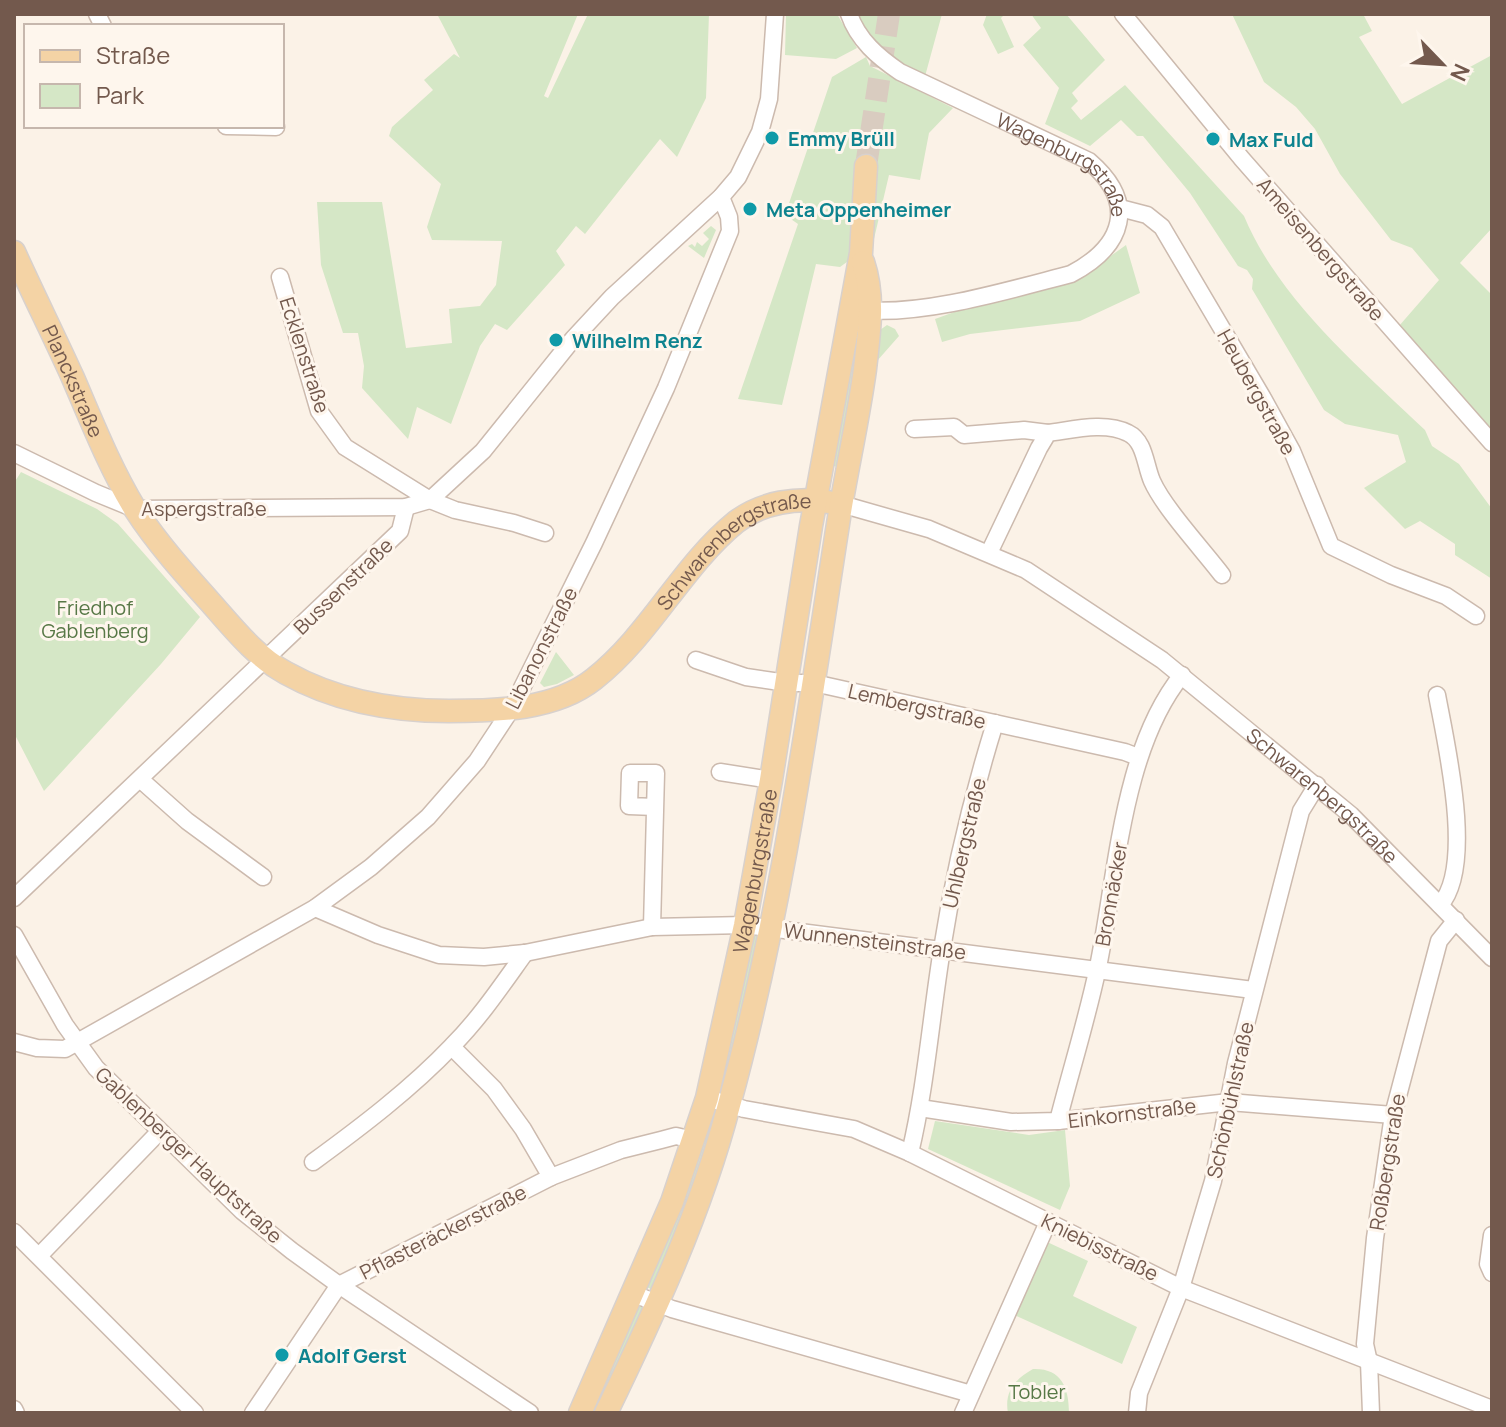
<svg xmlns="http://www.w3.org/2000/svg" width="1506" height="1427" viewBox="0 0 1506 1427" font-family="Manrope,sans-serif">
  <rect width="100%" height="100%" fill="#fbf2e7"/>
  <path fill="#d5e7c6" d="M437,14H578L544,96L548,98L588,14H709L706,98L677,157L660,139L585,234L576,226L556,251L565,265L507,330L495,324L480,346L451,424L417,407L408,439L362,388L364,366L358,333H343L321,265L317,202H382L406,348L452,343L449,309L480,306L496,285L502,241L432,240L427,227L441,184L389,136L392,127L433,90L424,80L454,54L460,58Z
    M786,14H837L857,48L836,59L785,55Z
    M855,14H942L924,80C897,60 872,44 855,14Z
    M987,14H1005L1001,18L1014,47L998,54L983,25Z
    M1031,14H1066L1105,60L1072,93L1078,101L1071,108L1081,120L1125,85L1244,216C1279,300 1360,368 1425,430L1432,446L1459,464L1492,509V579L1455,555V544L1420,521L1405,529L1364,488L1406,462L1398,435L1345,424L1324,410L1252,289L1253,279L1247,270L1238,266L1190,193L1143,136H1137L1121,120L1090,146L1045,124L1059,88L1023,45L1041,28Z
    M1232,14H1363L1372,31L1359,37L1402,104L1492,55V228L1460,263L1492,295V430L1399,326L1439,280L1412,248L1391,240L1340,174L1315,129L1296,107L1264,82Z
    M866,57L870,66L953,108L929,133L920,180L889,175L873,243L840,267L816,264L782,405L738,399L798,224L785,215L832,77Z
    M711,226L716,230L704,258L688,246L692,244L695,247L697,242L702,246L709,239L703,233Z
    M1126,245L1140,293L1080,321L970,334L942,342L935,319L971,306L1014,298L1080,278Z
    M887,325L895,329L899,336L877,361L868,382L880,330Z
    M863,328L841,468L834,466L852,331Z
    M21,472L97,509L118,524L200,617L161,664L44,791L14,733V483Z
    M556,652L574,675L557,684L544,687L540,683Z
    M749,933L760,934L724,1096L713,1094Z
    M935,1121L1029,1135L1065,1130L1070,1186L1060,1210L928,1149Z
    M704,1126L715,1129L656,1291L644,1286Z
    M1045,1241L1088,1261L1073,1296L1137,1327L1122,1364L1010,1313Z
    M636,1304L647,1310L600,1413H587Z
    M1033,1369C1061,1368 1069,1387 1069,1413H1008C1004,1392 1015,1379 1033,1369Z"/>
  <g fill="none" stroke-linecap="round" stroke-linejoin="round">
    <path stroke="#d9ccc0" stroke-width="22" stroke-dasharray="22 11" stroke-linecap="butt" d="M866,166L889,14"/>
    <g stroke="#ccbaae" stroke-width="19">
      <g id="minor">
        <path d="M97,14L103,26"/>
        <path id="s1" d="M849,14C858,40 878,57 900,72L1089,161C1138,203 1124,246 1071,274C1009,290 924,316 861,310"/>
        <path d="M1123,14L1242,159L1492,443"/>
        <path d="M226,126L276,127"/>
        <path d="M1120,208L1147,215L1162,227L1264,400L1292,451L1331,546L1391,575L1446,596L1476,616"/>
        <path d="M280,277L319,411L345,447L430,500L455,510L514,523L545,533"/>
        <path d="M914,429L954,427L964,435L1024,430L1048,433"/>
        <path d="M14,453L96,493L135,509L406,507L430,500L483,451L573,339L612,297L721,197L738,177L760,132L769,99L775,14"/>
        <path id="s2" d="M841,504L929,529L1026,570L1162,660L1351,815L1492,958"/>
        <path d="M989,553L1039,448L1048,433C1072,430 1105,421 1128,433C1145,441 1145,465 1152,481C1164,508 1203,550 1222,575"/>
        <path d="M696,660L746,677L787,683H814L1125,752L1138,757"/>
        <path d="M1437,695C1446,744 1475,866 1440,905"/>
        <path d="M720,772L771,780"/>
        <path d="M141,780L187,821L263,877"/>
        <path d="M14,898L400,531L406,507"/>
        <path d="M315,908L378,935L439,955L484,957L525,953L652,927L745,925L1253,990"/>
        <path d="M652,927L656,773H630L629,806L655,807"/>
        <path d="M14,935L65,1025L96,1068L242,1211L292,1251L339,1285L530,1413"/>
        <path d="M14,1042L37,1048L65,1049L315,908L371,867L428,817L477,761L512,708L594,543L666,388L730,231L729,217L721,197"/>
        <path d="M452,1047L494,1089L523,1129L551,1177"/>
        <path d="M707,1098L744,1109L854,1129L910,1153L1181,1288L1492,1409"/>
        <path d="M920,1108L1011,1122L1058,1121L1229,1102L1393,1115"/>
        <path d="M1058,1121C1071,1070 1087,1019 1098,967C1117,875 1122,749 1182,675"/>
        <path d="M910,1153C926,1086 931,1017 942,949C954,872 972,797 995,723"/>
        <path d="M313,1162C361,1127 411,1089 452,1046C480,1018 502,985 525,953"/>
        <path d="M14,1232L195,1413"/>
        <path d="M1492,1235L1488,1264L1492,1273"/>
        <path d="M39,1256L160,1131"/>
        <path d="M634,1294L672,1309L971,1394"/>
        <path d="M14,1409L16,1413"/>
        <path d="M253,1413L339,1285L551,1177L621,1150L661,1140L676,1136L693,1140"/>
        <path d="M963,1413L1048,1222"/>
        <path d="M1137,1413L1139,1393L1181,1288L1213,1181L1236,1063L1301,811L1317,785"/>
        <path d="M1371,1413L1369,1362L1365,1344L1375,1238L1393,1115L1439,941L1456,920"/>
      </g>
    </g>
    <g stroke="#d8d1cd" stroke-width="25">
      <g id="major">
        <path id="s3" d="M14,252C33,294 54,336 73,378C92,422 110,468 135,509C157,543 184,573 211,603C234,629 255,656 286,673C336,701 393,711 449,711C497,711 555,710 594,679C650,635 682,566 736,522C762,502 798,497 828,502"/>
        <path id="s4" d="M580,1413L672,1202L707,1098L745,925L771,780L811,526L861,253L866,166"/>
        <path d="M606,1413C654,1314 701,1212 729,1105C781,915 808,718 838,524C846,472 858,421 865,369C869,332 875,298 863,262"/>
      </g>
    </g>
    <use href="#minor" stroke="#fff" stroke-width="16"/>
    <use href="#major" stroke="#f4d3a5" stroke-width="22"/>
  </g>
  <g fill="#0f9aa8" stroke="#fef6ed" stroke-width="3">
    <circle cx="772" cy="138" r="8"/>
    <circle cx="1213" cy="139" r="8"/>
    <circle cx="750" cy="209" r="8"/>
    <circle cx="556" cy="340" r="8"/>
    <circle cx="282" cy="1355" r="8"/>
  </g>
  <g text-anchor="middle" dominant-baseline="central" stroke-width="6" stroke-linejoin="round" paint-order="stroke">
    <g font-size="20" font-weight="bold" fill="#0d838f" stroke="#fef6ed" text-anchor="start">
      <text x="788" y="138">Emmy Brüll</text>
      <text x="1229" y="139">Max Fuld</text>
      <text x="766" y="209">Meta Oppenheimer</text>
      <text x="572" y="340">Wilhelm Renz</text>
      <text x="298" y="1355">Adolf Gerst</text>
    </g>
    <g font-size="20" fill="#73594d" stroke="#fef6ed">
      <text stroke="none"><textPath href="#s1" startOffset="270">Wagenburgstraße</textPath></text>
      <text transform="translate(1321 249) rotate(49)">Ameisenbergstraße</text>
      <text transform="translate(305 355) rotate(72)">Ecklenstraße</text>
      <text stroke="none"><textPath href="#s3" startOffset="142">Planckstraße</textPath></text>
      <text transform="translate(1257 392) rotate(61)">Heubergstraße</text>
      <text x="204" y="508">Aspergstraße</text>
      <text stroke="none"><textPath href="#s3" startOffset="1024">Schwarenbergstraße</textPath></text>
      <text transform="translate(343 586) rotate(-44)">Bussenstraße</text>
      <text transform="translate(541 648) rotate(-63)">Libanonstraße</text>
      <text transform="translate(917 706) rotate(13)">Lembergstraße</text>
      <text stroke="none"><textPath href="#s2" startOffset="570">Schwarenbergstraße</textPath></text>
      <text transform="translate(964 843) rotate(-77)">Uhlbergstraße</text>
      <text stroke="none"><textPath href="#s4" startOffset="572">Wagenburgstraße</textPath></text>
      <text transform="translate(1111 894) rotate(-80)">Bronnäcker</text>
      <text transform="translate(875 941) rotate(7)">Wunnensteinstraße</text>
      <text transform="translate(1230 1100) rotate(-78)">Schönbühlstraße</text>
      <text transform="translate(1132 1113) rotate(-7)">Einkornstraße</text>
      <text transform="translate(189 1155) rotate(43)">Gablenberger Hauptstraße</text>
      <text transform="translate(1387 1162) rotate(-81)">Roßbergstraße</text>
      <text transform="translate(443 1232) rotate(-27)">Pflasteräckerstraße</text>
      <text transform="translate(1100 1247) rotate(26)">Kniebisstraße</text>
    </g>
    <g font-size="20" fill="#577846" stroke="#fef6ed">
      <text x="95" y="607">Friedhof<tspan x="95" dy="23">Gablenberg</tspan></text>
      <text x="1037" y="1391">Tobler</text>
    </g>
  </g>
  <rect width="1506" height="1427" fill="none" stroke="#73594d" stroke-width="32"/>
  <rect x="24" y="24" width="260" height="104" fill="#fef6ed" stroke="#c6b7ad" stroke-width="2"/>
  <rect x="40" y="50" width="40" height="12" fill="#f4d3a5" stroke="#c6b7ad" stroke-width="2"/>
  <text x="96" y="64" font-size="24" fill="#73594d">Straße</text>
  <rect x="40" y="84" width="40" height="24" fill="#d5e7c6" stroke="#c6b7ad" stroke-width="2"/>
  <text x="96" y="104" font-size="24" fill="#73594d">Park</text>
  <g transform="translate(1442 64) rotate(115)" stroke="#fef6ed" stroke-width="6" paint-order="stroke">
  <path d="M0-6L14 30L0 20L-14 30Z" fill="#73594d"/>
  <text y="-12" font-size="22" font-weight="bold" text-anchor="middle" fill="#73594d">N</text>
  </g>
</svg>
